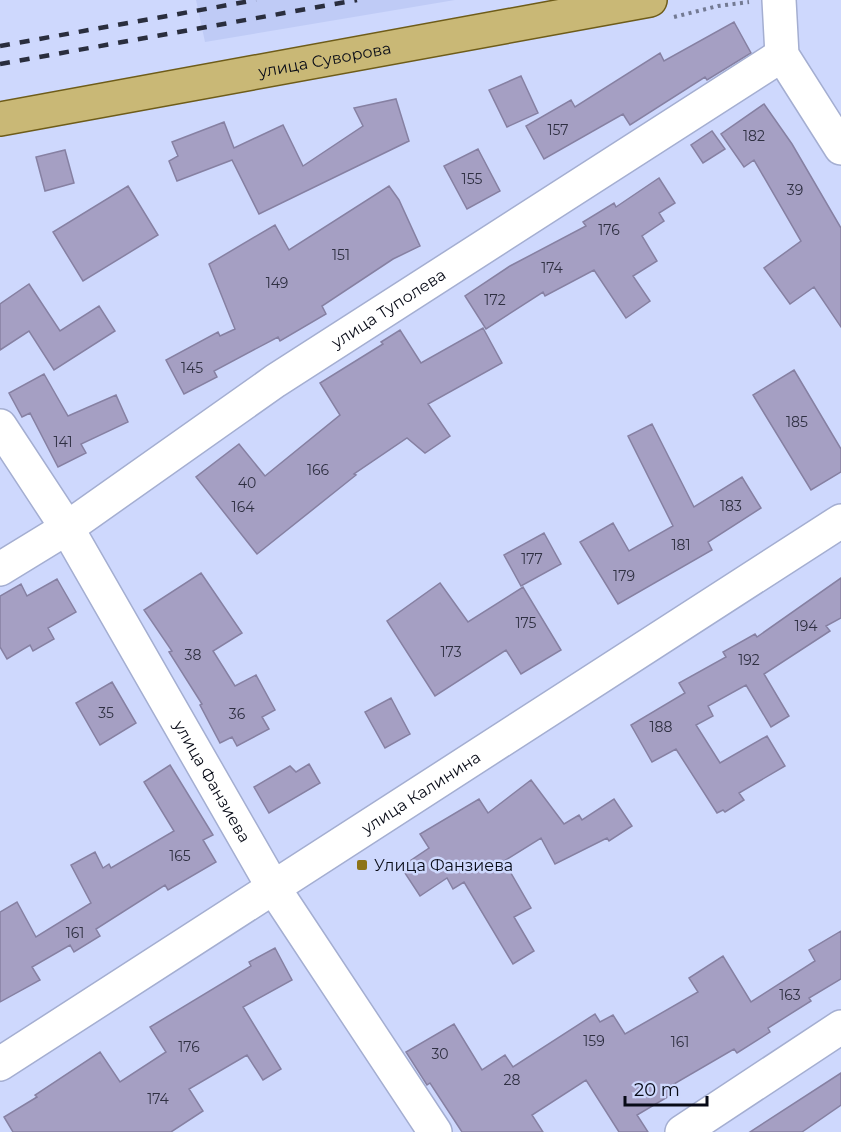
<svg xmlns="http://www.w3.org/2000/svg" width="841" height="1132" viewBox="0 0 841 1132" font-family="Montserrat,sans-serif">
  <rect width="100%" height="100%" fill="#ced8fd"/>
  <path fill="#bfcbf6" d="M196,0H455L205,42Z"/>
  <path fill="#a59fc3" stroke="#8680a2" stroke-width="1.5" d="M734,22L751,53L707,80L705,77L630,125L623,114L544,159L526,126L571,100L575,107L660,53L664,61Z
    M521,76L538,113L507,127L489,90Z
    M396,99L409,141L259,214L232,160L177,181L169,161L178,156L172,142L224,122L234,148L283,125L303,166L363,126L354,108Z
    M764,104L792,144L841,228V327L814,287L790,304L764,268L801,241L754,160L744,167L721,134Z
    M712,131L725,149L703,163L691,145Z
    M478,149L500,191L467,209L444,166Z
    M65,150L74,183L45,191L36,157Z
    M659,178L675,203L659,213L664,221L642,236L657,261L633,276L650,301L626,318L594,270L545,296L543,292L486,329L465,296L510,266L586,226L583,222L614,203L616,207Z
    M128,186L158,235L83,281L53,232Z
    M389,186L399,200L420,246L393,259L322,306L326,314L280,341L278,337L214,371L217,377L184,394L166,360L218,332L220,336L235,329L209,264L275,225L289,250Z
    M29,284L60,331L99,306L115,331L54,370L29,331L0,350V304Z
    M483,328L502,363L428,404L450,436L425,453L407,438L354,474L356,475L257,554L196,477L239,444L265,476L340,415L320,383L383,344L381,342L400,330L421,363Z
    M794,370L841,449V472L811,490L753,395Z
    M44,374L68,416L116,395L128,422L81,444L86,453L58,467L30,413L22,417L9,393Z
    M652,424L694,507L742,477L761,508L708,542L712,550L618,604L580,542L613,523L629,551L673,526L628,436Z
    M544,533L561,564L521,586L504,555Z
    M201,573L242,633L213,651L235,686L256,675L275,710L262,717L269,729L237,746L232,737L220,743L200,705L202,704L169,652L172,651L144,610Z
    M841,578V618L826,626L830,631L764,674L789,716L771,727L746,685L708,706L713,716L696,725L720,763L767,736L785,766L739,793L744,800L725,812L723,810L717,813L676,749L652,762L631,725L685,693L679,683L726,657L723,652L755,634L757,637Z
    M57,579L76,612L48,628L54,639L33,651L30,645L7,659L0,647V596L21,584L27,596Z
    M440,583L468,622L523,587L561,650L521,674L506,650L435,696L387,621Z
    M112,682L136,723L100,745L76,703Z
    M391,698L410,734L385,748L365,712Z
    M309,764L320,783L269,813L254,787L290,766L296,772Z
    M170,765L213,835L203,840L216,862L168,890L165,885L96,929L100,936L74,952L70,945L32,967L40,980L0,1002V912L17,902L36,937L91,903L71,865L95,852L103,868L109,864L111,868L174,831L144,782Z
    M531,780L564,824L579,815L582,820L614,799L632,826L609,841L607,838L555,864L541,838L504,861L531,908L514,917L534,951L513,964L464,882L453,889L447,878L420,896L401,867L429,848L420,834L479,799L488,813Z
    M841,931V979L809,998L811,1001L768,1028L770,1032L737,1053L734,1049L667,1088L671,1095L637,1115L648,1132H619L586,1080L532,1115L543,1132H462L430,1083L427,1085L406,1052L454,1024L482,1070L505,1055L513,1067L595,1014L600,1022L613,1015L625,1034L698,992L689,978L723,956L751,1002L815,961L809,950Z
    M275,948L292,980L243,1007L281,1069L263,1080L247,1055L189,1089L203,1111L171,1132H13L4,1117L37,1097L35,1095L100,1052L120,1082L166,1052L150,1027L251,966L249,962Z
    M841,1073V1105L802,1132H750Z"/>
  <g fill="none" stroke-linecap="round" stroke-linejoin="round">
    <g stroke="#a4aed1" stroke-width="36">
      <g id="minor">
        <path d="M779,0L782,55L841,148"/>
        <path id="s1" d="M0,426L67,528L273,887L435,1132"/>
        <path id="s2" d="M0,569L67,528L275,381L782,55"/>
        <path id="s3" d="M0,1064L841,521"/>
        <path d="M682,1132L841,1027"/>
      </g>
    </g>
    <g stroke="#6e5c19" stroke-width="36">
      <g id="major">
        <path id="s4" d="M0,119L650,0"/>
      </g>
    </g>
    <path stroke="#737a93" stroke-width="4" stroke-dasharray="3 4.5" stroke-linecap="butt" d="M674,17L718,6L749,2"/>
    <use href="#minor" stroke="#fff" stroke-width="33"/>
    <use href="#major" stroke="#c9b876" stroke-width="33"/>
    <path stroke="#2a2e3e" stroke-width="4.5" stroke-dasharray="10 10" stroke-linecap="butt" d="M0,46L256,0
      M0,64L357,0"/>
  </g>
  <rect fill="#8d7317" stroke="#ced8fd" stroke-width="2" x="356" y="859" width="12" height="12" rx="3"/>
  <g text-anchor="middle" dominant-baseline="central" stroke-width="5" stroke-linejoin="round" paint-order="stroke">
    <g font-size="14" fill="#2f3042">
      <text x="558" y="130">157</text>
      <text x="754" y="136">182</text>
      <text x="472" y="179">155</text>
      <text x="795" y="190">39</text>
      <text x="609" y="230">176</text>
      <text x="341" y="255">151</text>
      <text x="552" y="268">174</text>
      <text x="277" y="283">149</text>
      <text x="495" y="300">172</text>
      <text x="192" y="368">145</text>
      <text x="797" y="422">185</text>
      <text x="63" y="442">141</text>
      <text x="318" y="470">166</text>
      <text x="247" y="483">40</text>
      <text x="731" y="506">183</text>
      <text x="243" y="507">164</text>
      <text x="681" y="545">181</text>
      <text x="532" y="559">177</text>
      <text x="624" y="576">179</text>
      <text x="526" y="623">175</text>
      <text x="806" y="626">194</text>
      <text x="451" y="652">173</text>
      <text x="193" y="655">38</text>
      <text x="749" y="660">192</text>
      <text x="106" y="713">35</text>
      <text x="237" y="714">36</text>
      <text x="661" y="727">188</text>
      <text x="180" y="856">165</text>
      <text x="75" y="933">161</text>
      <text x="790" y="995">163</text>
      <text x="594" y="1041">159</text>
      <text x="680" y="1042">161</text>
      <text x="189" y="1047">176</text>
      <text x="440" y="1054">30</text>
      <text x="512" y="1080">28</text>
      <text x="158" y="1099">174</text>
    </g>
    <g font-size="16" fill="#080b17" stroke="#ced8fd">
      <text stroke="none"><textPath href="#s4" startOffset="330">улица Суворова</textPath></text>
      <text stroke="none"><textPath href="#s2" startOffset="468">улица Туполева</textPath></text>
      <text stroke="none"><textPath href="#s1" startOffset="414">улица Фанзиева</textPath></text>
      <text stroke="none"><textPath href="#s3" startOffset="501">улица Калинина</textPath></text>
    </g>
    <g font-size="16" fill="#080b17" stroke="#ced8fd" text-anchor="start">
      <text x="374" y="865">Улица Фанзиева</text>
    </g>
  </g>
  <path d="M625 1096v9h82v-9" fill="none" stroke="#080b17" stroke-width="3"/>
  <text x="634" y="1096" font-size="18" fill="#080b17" stroke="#ced8fd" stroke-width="4.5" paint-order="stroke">20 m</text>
</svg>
